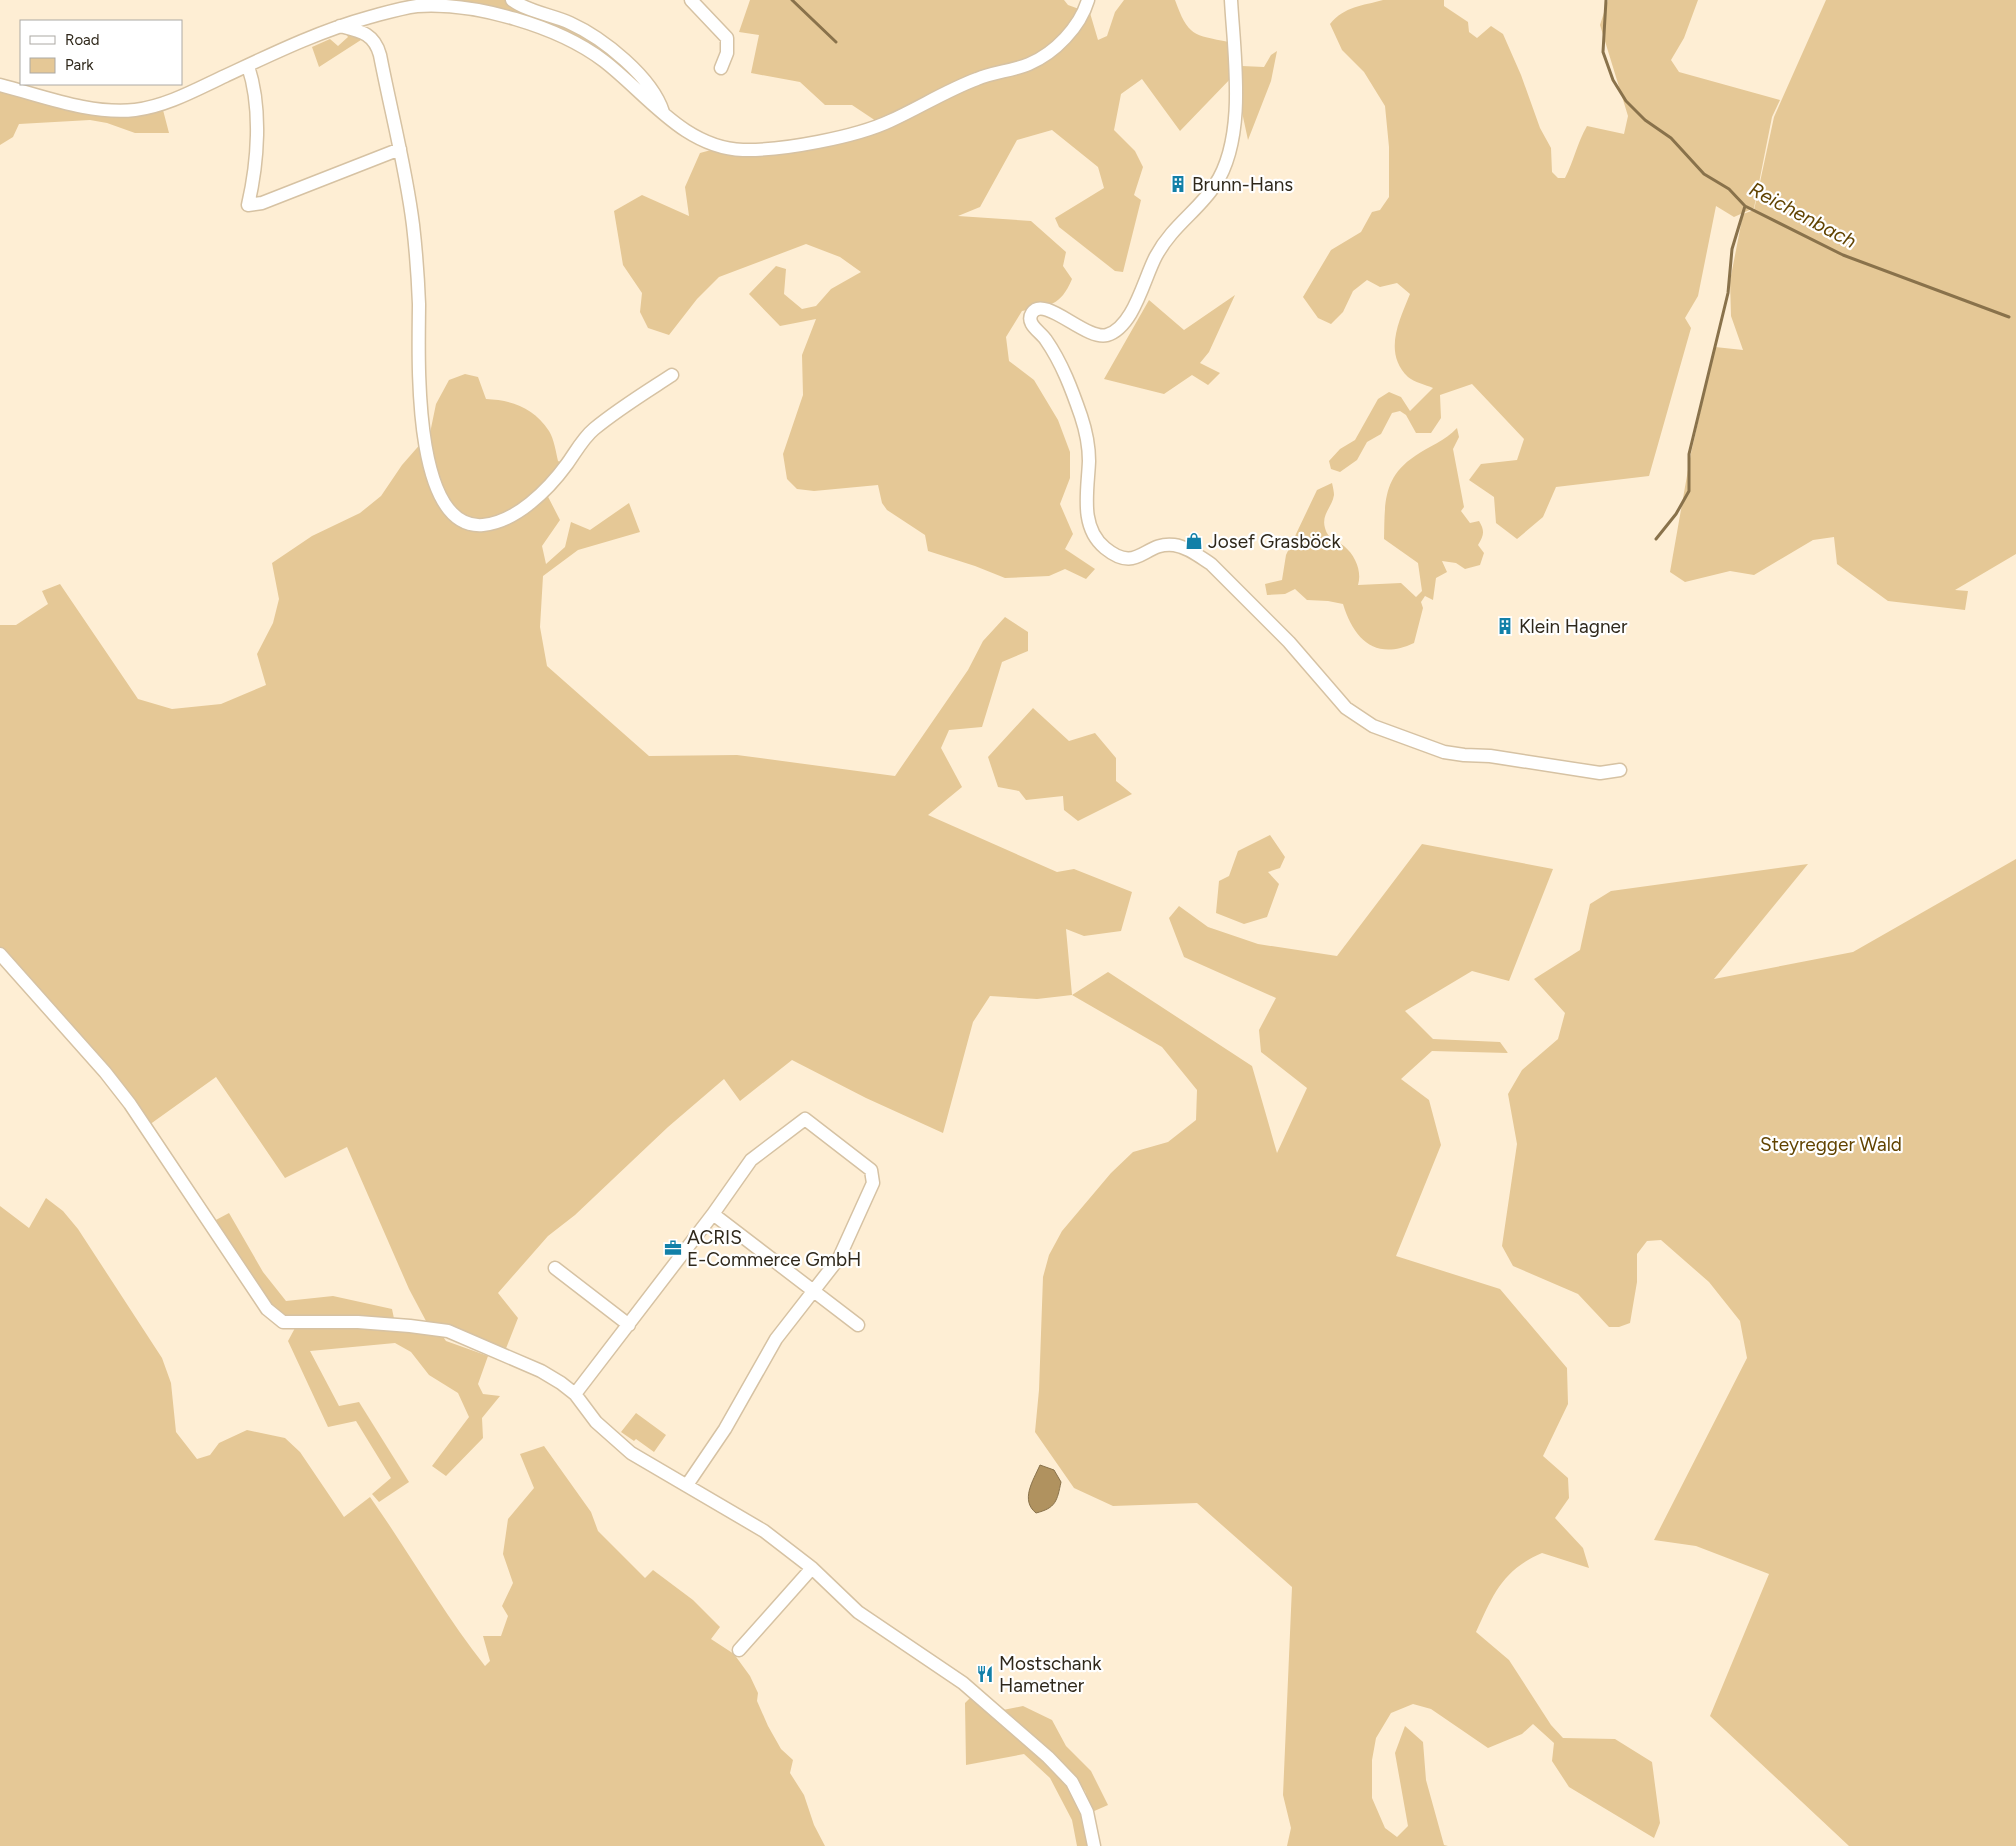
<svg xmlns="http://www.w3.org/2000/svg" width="2016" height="1846" viewBox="0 0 2016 1846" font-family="Figtree,sans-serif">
  <rect width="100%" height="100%" fill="#feeed4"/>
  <path fill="#e5c896" d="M439,0H506L595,39L653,95L593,48Z
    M750,0H1064L1068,5L1090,13L1098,40L1107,36L1115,12L1124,0H1175C1188,36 1193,35 1229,42L1232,57L1229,68L1235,74L1242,66L1264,67L1271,55L1277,51L1271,81L1248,140L1234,75L1180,131L1142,79L1121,94L1114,130L1135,151L1143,167L1134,195L1141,200L1123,272L1115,271L1059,227L1055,218L1104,188L1098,167L1052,130L1017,140L980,207L958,216L1031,221L1066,252L1063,266L1072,279C1060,307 1050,305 1022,311L1006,337L1009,361L1034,380L1058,420L1070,452V478L1060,504L1073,534L1065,549L1095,569L1086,579L1065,569L1049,576L1005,578L975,566L928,551L925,535L887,510L882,503L878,485L814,491L797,489L787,479L783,454L803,395L802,355L816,319L780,326L749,294L776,266L786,269L784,294L802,309L816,306L831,289L861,272L840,257L806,244L719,277L697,299L669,335L648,328L640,312L642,293L623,265L614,211L642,195L689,216L685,187L700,153L711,150L738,156L756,155L885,127L852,105H825L800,82L751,73L759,35L739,32Z
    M1383,0H1444V6L1468,22L1469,32L1477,38L1491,26L1503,34L1521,75L1540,128L1551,148L1552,172L1558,178H1565C1574,161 1577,143 1587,126L1624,134L1628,116L1600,25L1608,0H1698L1684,38L1671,60L1679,72L1780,100L1772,117L1754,208L1734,217L1716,206L1698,296L1685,318L1691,328L1649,476L1556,487L1543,517L1517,539L1496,523L1494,497L1469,480L1481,464L1517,460L1524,439L1472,384L1440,395L1441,418L1431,433H1416L1406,415L1400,411L1392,413L1381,434L1367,442L1357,460L1340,472L1331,469L1329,461L1340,449L1355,440L1378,399L1389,392L1401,397L1410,411L1433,388C1426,385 1414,382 1408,377C1383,353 1399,321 1410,294L1397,283L1380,287L1367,280L1353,291L1343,312L1331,324L1318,318L1303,297L1331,250L1361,232L1372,212L1380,210L1389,197V147L1385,106L1364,72L1342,50L1330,24C1345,6 1362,6 1383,0Z
    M1826,0H2016V554L1955,590L1968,591L1965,610L1888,601L1837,564L1834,537L1813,540L1754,575L1730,571L1685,582L1670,572L1691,453L1715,347L1743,350L1731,316L1730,281L1743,214L1754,210L1774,117Z
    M344,31L364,38L319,67L312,47L330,39L338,46L348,37Z
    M0,87L82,108L163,110L169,133H135L107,123L90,120L19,124L13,137L0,145Z
    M1235,295L1209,352L1200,363L1220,373L1208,385L1192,375L1164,394L1104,379L1149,300L1184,330Z
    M465,374L478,377L486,399C512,400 534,408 549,431C554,439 556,452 558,461L563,463L543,487L560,520L542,546L546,564L565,547L571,522L590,530L629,503L640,532L578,550L543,576L540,627L547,666L649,756L737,755L895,776L968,670L983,641L1005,617L1028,632V651L1002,662L982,727L949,730L941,748L962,787L928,815L1057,872L1074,869L1132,892L1121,931L1084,936L1066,929L1072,995L1108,972L1252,1066L1277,1153L1307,1088L1261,1052L1259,1030L1276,998L1184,957L1169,918L1179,906L1208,927L1258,944L1337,956L1422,844L1553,869L1509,981L1472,971L1405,1011L1433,1039L1500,1042L1508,1053L1432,1051L1401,1079L1429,1100L1441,1145L1396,1256L1500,1289L1567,1368L1568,1404L1543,1456L1568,1478L1569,1498L1555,1518L1583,1548L1589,1568L1542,1553C1502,1570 1493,1595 1476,1632L1509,1660L1551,1725L1563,1738L1615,1739L1652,1762L1660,1823L1654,1838L1569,1787L1552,1761L1554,1743L1533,1724L1522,1734L1488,1748L1431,1709L1413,1704L1391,1713L1376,1738L1372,1760V1798L1385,1828L1397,1837L1408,1826L1395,1753L1405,1726L1423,1742L1426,1780L1444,1845L1448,1846H1287L1291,1828L1283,1795L1292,1587L1197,1503L1113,1506L1074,1488L1035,1432L1039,1390L1043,1277L1049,1255L1062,1231L1111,1173L1133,1152L1168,1142L1196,1120L1197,1090L1162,1047L1072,995L1037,999L990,996L973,1022L943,1133L866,1098L792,1060L740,1101L724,1079L668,1127L575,1215L548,1236L498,1293L518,1318L505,1351L448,1328L426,1321L409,1289L347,1147L285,1178L216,1077L149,1125L36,987L0,948V625H16L48,604L42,591L60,584L138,699L172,709L221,704L266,685L257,654L273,623L279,599L272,563L312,536L360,513L381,496L402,465L430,433L436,404L449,380Z
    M1457,428L1459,437L1453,449L1464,507L1461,511L1470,523L1479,521C1485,531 1484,535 1478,545L1484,553L1480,565L1465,569L1456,563L1442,561L1447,572L1436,578L1433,600L1425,596L1421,602L1423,608L1414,643C1376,661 1354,640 1343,604L1328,601L1307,600L1295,589L1285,594L1267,595L1265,584L1282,580L1286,555L1317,490L1332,483C1333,487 1334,492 1334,495C1332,508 1321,514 1325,528C1328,540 1337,540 1344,546C1356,556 1362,572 1358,585L1401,583L1416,597L1422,591L1418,563L1384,539C1385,505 1382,478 1415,456C1429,446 1445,441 1457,428Z
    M1033,708L1069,741L1095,733L1116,758V781L1132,794L1078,821L1064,810L1063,796L1026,800L1019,791L998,787L988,757Z
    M1270,835L1285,857L1280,868L1268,872L1279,884L1267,917L1244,924L1216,913L1219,881L1229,876L1238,851Z
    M2016,859V1846H1849L1710,1716L1769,1574L1696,1546L1654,1540L1747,1358L1740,1321L1709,1282L1661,1240L1647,1241L1637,1254V1282L1630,1323L1619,1327H1609L1578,1294L1513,1266L1502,1246L1517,1144L1508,1094L1522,1070L1558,1039L1565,1013L1534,979L1580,950L1590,904L1611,891L1808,864L1714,979L1853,952Z
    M46,1198L63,1211L78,1229L162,1358L171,1383L176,1432L197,1459L210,1455L219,1443L247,1430L285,1438L300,1452L344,1517L370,1497C409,1552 443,1613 485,1666L490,1661L483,1636H501L508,1616L502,1606L513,1583L503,1554L508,1519L534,1488L520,1454L544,1446L591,1512L598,1531L645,1578L653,1570L693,1600L720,1627L711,1639L734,1654L750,1676L758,1693L757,1701L768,1726L781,1749L793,1760L790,1773L804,1795L814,1825L825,1846H0V1206L29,1228Z
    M229,1213L263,1272L286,1301L333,1296L392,1309L396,1328L441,1334L446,1341L488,1356L478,1384L483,1394L500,1396L482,1418L483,1438L446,1476L432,1466L469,1417L458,1393L429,1375L411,1352L395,1343L310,1351L339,1406L359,1402L409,1482L379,1502L372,1494L391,1478L356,1421L328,1427L288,1341L295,1328L290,1318L273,1308L214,1221Z
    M636,1413L666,1435L654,1452L636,1439L634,1441L621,1432Z
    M971,1697L1059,1772L1078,1798L1090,1846H1077L1072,1820L1050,1778L1024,1754L966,1765L965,1703Z
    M1023,1706L1052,1720L1066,1746L1091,1771L1108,1805L1092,1812L1085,1791L1066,1769L998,1711Z"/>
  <path fill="#b0925f" stroke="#89724b" d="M1040,1465L1054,1470L1061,1482C1057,1501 1056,1508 1036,1513C1020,1500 1033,1481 1040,1465Z"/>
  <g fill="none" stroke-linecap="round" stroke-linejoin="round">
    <path stroke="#89724b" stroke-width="3" d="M792,0L836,42
      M1606,0L1603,52L1613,80L1626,101L1645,120L1671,138L1704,174L1729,189L1745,206L1843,255L2009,317
      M1656,539L1676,514L1689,491V454L1728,293L1732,249L1745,206"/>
    <g stroke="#d6c2a3" stroke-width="15">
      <path id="minor" d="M512,0C529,12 552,15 570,23C603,38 652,77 663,112
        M691,0L727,38V53L721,68
        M1231,0C1234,55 1247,137 1215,185C1199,210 1172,226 1156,256C1144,278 1134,327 1107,335C1086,341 1044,294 1032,313C1025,324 1041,332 1046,340C1062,363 1072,390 1081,416C1086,431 1089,445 1089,461C1088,490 1079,527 1105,548C1138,575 1144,541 1174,545C1188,547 1200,557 1211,564L1289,642L1346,708L1373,726L1444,752L1464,755L1490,756L1600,773L1620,770
        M340,26C360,31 374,33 380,55C391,112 406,168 413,225C416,251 418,278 419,304C419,349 410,531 483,525C516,522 548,490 567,464C575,453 583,438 594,429C618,409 646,392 672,375
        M248,66C262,108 258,162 248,205L262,203L400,149
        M0,85C43,96 91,115 135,110C167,106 197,89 225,76C272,54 319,31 370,17C385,13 401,8 417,6C475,2 558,26 604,61C647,94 684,148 743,150C782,151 856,137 890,121C919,108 947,90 977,79C993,72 1012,71 1029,64C1055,53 1080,27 1088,0
        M0,954L105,1072L130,1104L267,1309L283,1322H358L410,1326L448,1331L541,1371L561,1383L575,1394L596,1422L631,1453L764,1531L812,1568L858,1612L963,1683L1048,1757L1072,1782L1087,1812L1094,1846
        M713,1214L858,1325
        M555,1268L629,1325
        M575,1394L713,1214L751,1160L805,1119L871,1170L873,1183L839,1258L776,1339L725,1429L687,1485
        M739,1650L812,1568"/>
    </g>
    <use href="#minor" stroke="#fff" stroke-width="12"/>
  </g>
  <defs>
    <g id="building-bare" transform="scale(1.35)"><path d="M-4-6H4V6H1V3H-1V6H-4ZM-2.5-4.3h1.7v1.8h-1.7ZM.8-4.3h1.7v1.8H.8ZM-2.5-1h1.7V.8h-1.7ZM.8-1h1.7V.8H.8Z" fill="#1280a8" stroke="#fff" stroke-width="2.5" paint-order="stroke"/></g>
    <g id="shop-bare" transform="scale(1.35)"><path d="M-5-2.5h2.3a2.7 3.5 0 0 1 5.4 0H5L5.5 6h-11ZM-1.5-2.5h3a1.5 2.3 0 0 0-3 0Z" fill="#1280a8" stroke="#fff" stroke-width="2.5" paint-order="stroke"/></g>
    <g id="office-bare" transform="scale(1.35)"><path d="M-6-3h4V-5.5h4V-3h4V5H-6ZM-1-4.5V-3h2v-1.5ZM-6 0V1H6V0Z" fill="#1280a8" stroke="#fff" stroke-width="2.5" paint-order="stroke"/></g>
    <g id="restaurant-bare" transform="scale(1.35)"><path d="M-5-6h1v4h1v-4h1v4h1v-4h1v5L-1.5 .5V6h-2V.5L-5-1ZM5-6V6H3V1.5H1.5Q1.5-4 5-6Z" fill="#1280a8" stroke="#fff" stroke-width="2.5" paint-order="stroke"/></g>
  </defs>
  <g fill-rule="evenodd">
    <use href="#building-bare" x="1178" y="184"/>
    <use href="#shop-bare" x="1194" y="541"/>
    <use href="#building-bare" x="1505" y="626"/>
    <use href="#office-bare" x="673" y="1248"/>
    <use href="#restaurant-bare" x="985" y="1674"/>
  </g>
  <g text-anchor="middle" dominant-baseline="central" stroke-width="4.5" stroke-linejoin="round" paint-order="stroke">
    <g font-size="19" fill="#2f281b" stroke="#fff" text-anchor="start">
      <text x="1192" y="184">Brunn-Hans</text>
      <text x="1208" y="541">Josef Grasböck</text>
      <text x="1519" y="626">Klein Hagner</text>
      <text x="687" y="1237">ACRIS<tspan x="687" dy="22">E-Commerce GmbH</tspan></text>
      <text x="999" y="1663">Mostschank<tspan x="999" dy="22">Hametner</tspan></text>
    </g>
    <g font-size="19" fill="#614300" stroke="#fff">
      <text x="1831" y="1144">Steyregger Wald</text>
    </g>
    <g font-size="20" font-style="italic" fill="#614300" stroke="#fff">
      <text transform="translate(1803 215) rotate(28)">Reichenbach</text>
    </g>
  </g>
  <rect x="20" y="20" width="162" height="65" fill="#ffffff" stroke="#aca9a4"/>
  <rect x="30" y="36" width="25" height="8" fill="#ffffff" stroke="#aca9a4"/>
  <text x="65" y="45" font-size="15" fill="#2f281b">Road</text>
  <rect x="30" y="58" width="25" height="15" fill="#e5c896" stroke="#aca9a4"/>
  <text x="65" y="70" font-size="15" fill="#2f281b">Park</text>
</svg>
